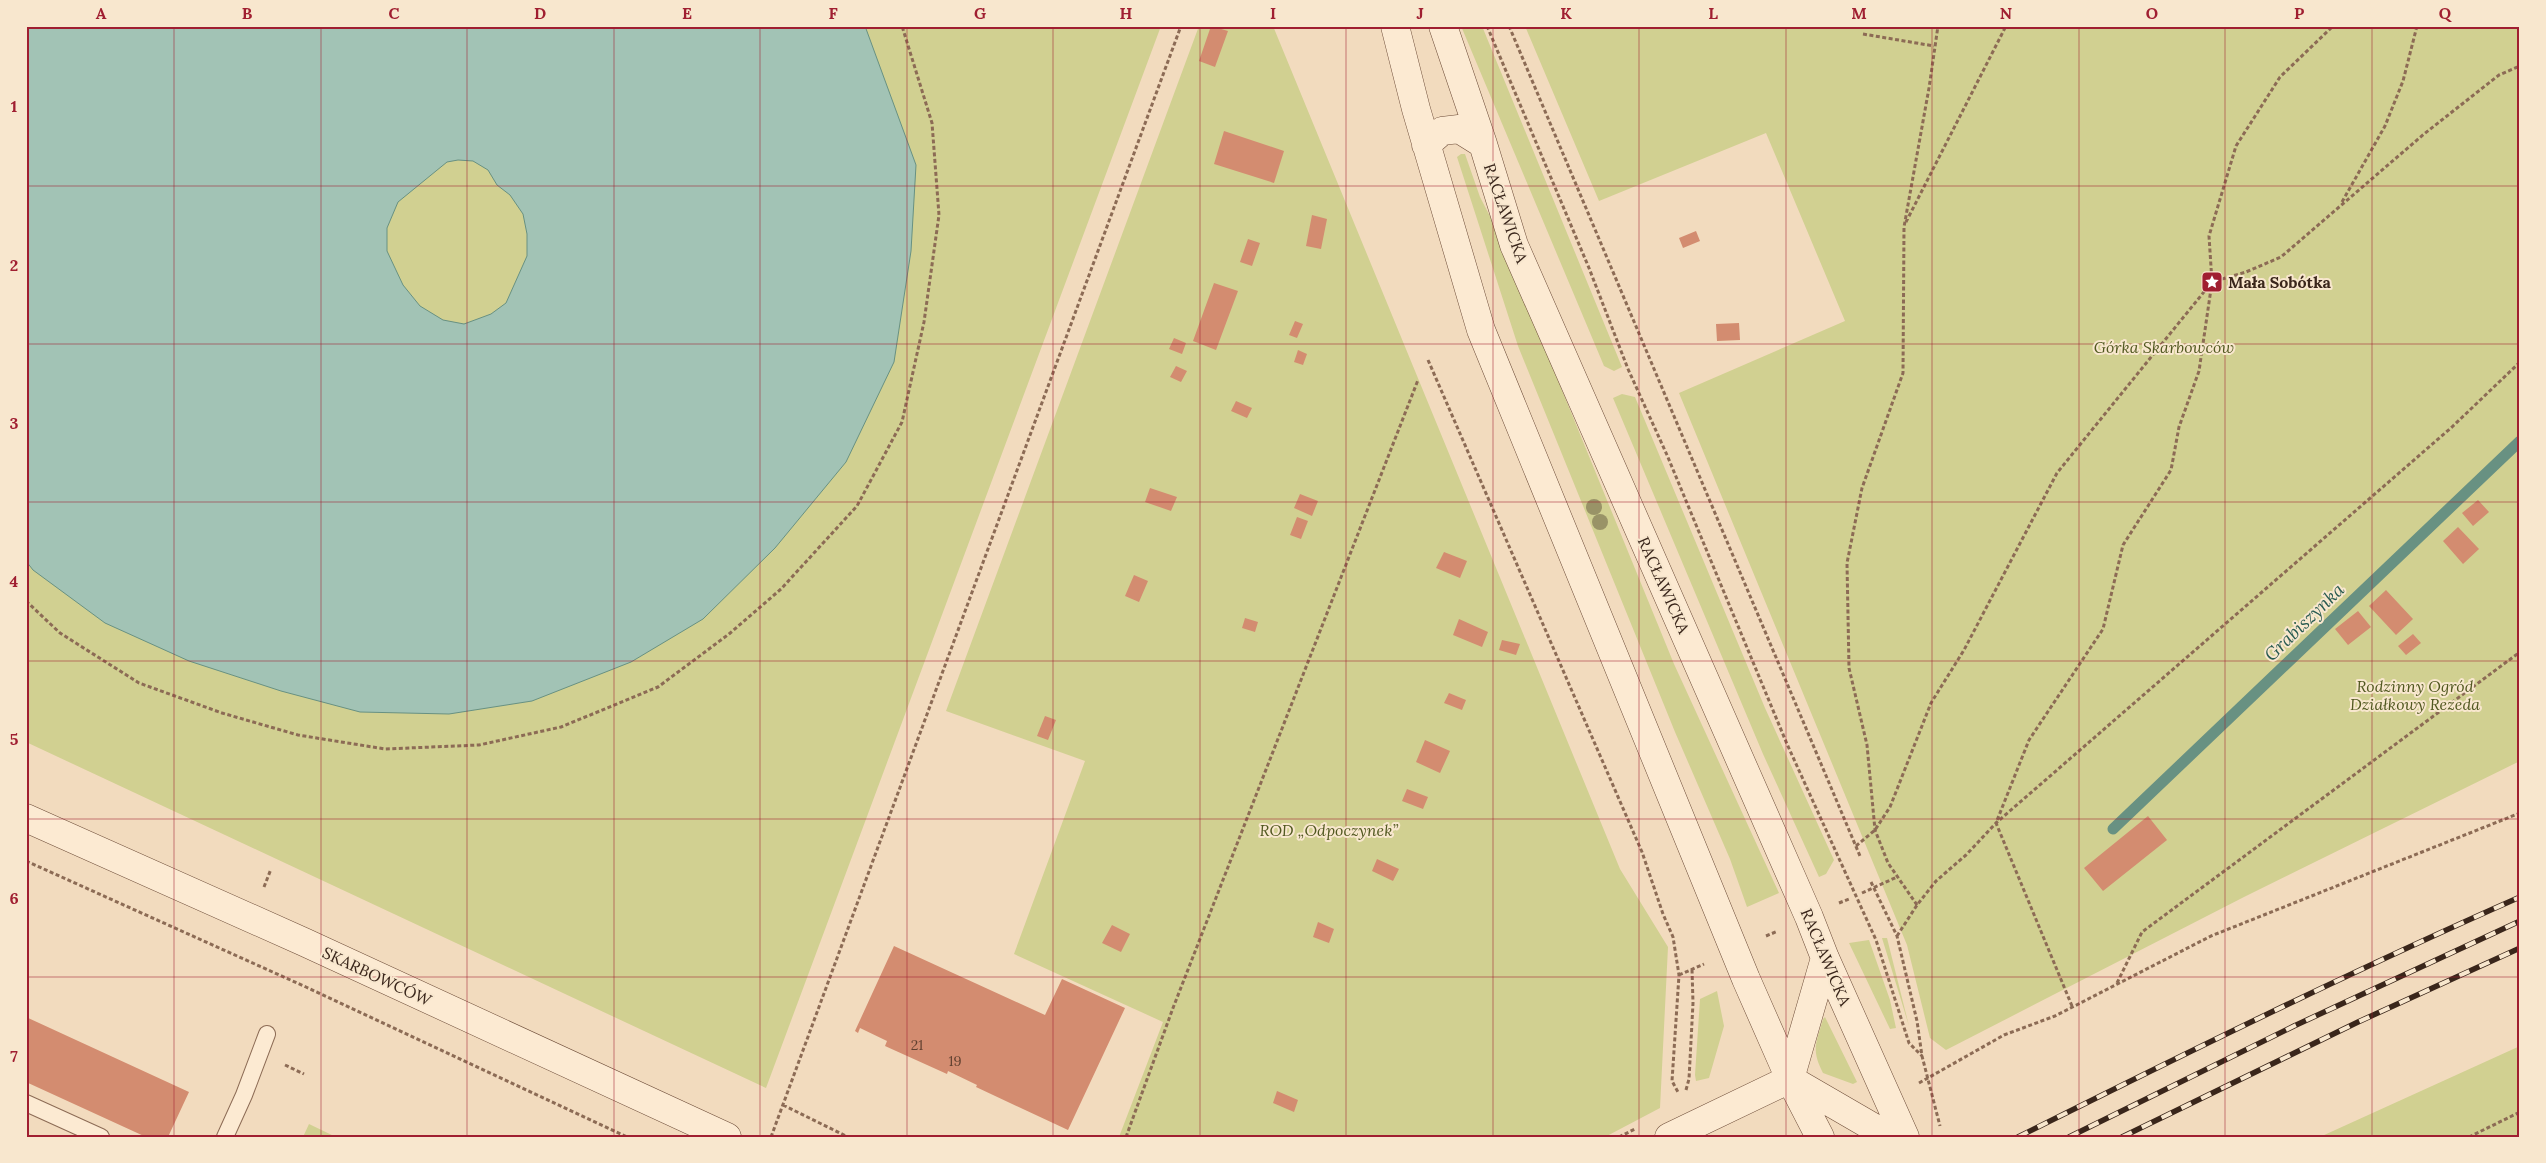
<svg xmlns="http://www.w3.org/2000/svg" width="2546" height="1163" viewBox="0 0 2546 1163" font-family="Lora,serif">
  <rect width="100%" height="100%" fill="#f2dbbe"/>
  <path fill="#d1d091" d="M26,26H1161L766,1088L26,742Z
    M1199,26H1273L1620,869L1668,947L1660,1108L1605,1137H1119L1163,1022L1014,954L1085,761L946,711Z
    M1461,26H1482L1622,367L1614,371L1604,366Z
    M1525,26H2520V761L2244,897L1946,1050L1930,1038L1907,945L1679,393L1845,321L1766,133L1599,201Z
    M1461,154H1465L1480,197L1494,224L1674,664L1779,893L1747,907L1730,859L1675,732L1518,346L1457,157Z
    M1622,394L1635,397L1765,708L1834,860L1826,874L1819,877L1763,754L1613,398Z
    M1882,938H1887L1909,1026Z
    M1869,940L1890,1000L1896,1028L1890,1029L1849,943Z
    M1717,991L1724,1026L1709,1078L1696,1081L1695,1075L1700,999Z
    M1825,1017L1857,1082L1853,1084L1823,1073C1811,1049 1816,1044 1823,1019Z
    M2520,1046V1137H2321L2322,1136Z
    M309,1124L336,1137H303Z"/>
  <path fill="#a2c3b5" stroke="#689182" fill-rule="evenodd" d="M26,26H865L916,165L911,251L894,362L846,462L775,548L703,619L631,662L532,701L449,714L360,712L281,691L189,661L105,623L33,570L26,561ZM458,160L473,161L488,170L497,185L510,195L523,214L527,234V256L506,303L491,314L464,324L443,320L420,306L403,285L387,251V228L398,202L447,162Z"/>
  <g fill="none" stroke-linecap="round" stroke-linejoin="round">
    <path stroke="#689182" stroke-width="11" d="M2113,829L2520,441"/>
  </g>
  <path fill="#d38c70" d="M1211,26L1228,31L1215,67L1199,61Z
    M1224,131L1284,151L1274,183L1214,164Z
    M1312,215L1327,219L1321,249L1306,246Z
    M1696,231L1700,241L1683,248L1679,238Z
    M1248,239L1260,243L1252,266L1240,262Z
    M1214,283L1238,291L1216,350L1193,341Z
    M1295,321L1303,324L1297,338L1289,335Z
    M1739,323L1740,340L1717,341L1716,324Z
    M1174,338L1186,343L1182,354L1169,349Z
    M1298,350L1307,354L1303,365L1294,362Z
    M1176,366L1187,371L1181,382L1170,377Z
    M1236,401L1252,408L1247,418L1231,411Z
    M1150,488L1177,497L1171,511L1145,502Z
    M1300,494L1318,501L1312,516L1294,508Z
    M2478,500L2489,512L2473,526L2462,513Z
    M1297,517L1308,521L1301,539L1290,535Z
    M2458,527L2479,549L2463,564L2443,541Z
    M1444,552L1467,561L1460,578L1436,568Z
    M1134,575L1148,581L1139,602L1125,596Z
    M2386,590L2413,619L2396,635L2369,606Z
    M2358,611L2371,627L2348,645L2335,629Z
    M1245,618L1258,622L1255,632L1242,628Z
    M1459,619L1488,632L1482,647L1453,635Z
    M2413,634L2421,643L2406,655L2398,646Z
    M1502,640L1520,644L1516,655L1499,650Z
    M1449,693L1466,700L1462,710L1444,703Z
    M1045,716L1056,720L1048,740L1037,736Z
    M1425,740L1450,751L1440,773L1416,762Z
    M1407,789L1428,797L1423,809L1402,801Z
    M2148,816L2167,840L2103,891L2084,868Z
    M1377,859L1399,869L1393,881L1372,871Z
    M1318,922L1334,929L1329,943L1313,937Z
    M1112,925L1130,934L1121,952L1102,943Z
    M894,946L1045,1015L1062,979L1125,1008L1068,1130L976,1087L977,1085L948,1071L947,1074L885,1046L887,1041L860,1028L858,1033L855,1031Z
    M26,1017L189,1092L168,1137H146L26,1082Z
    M1277,1091L1298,1100L1294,1112L1273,1103Z"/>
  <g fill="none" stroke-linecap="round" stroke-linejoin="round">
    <g stroke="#8c6b55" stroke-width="18">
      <path id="lane" d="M26,1103L101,1137
        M225,1137L244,1095L267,1034"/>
    </g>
    <g stroke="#6d4c38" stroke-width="29">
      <path id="secondary" d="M1395,26L1416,109L1481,330L1746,979L1790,1079L1820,1137
        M1443,26L1483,144L1514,245L1809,917L1825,958L1905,1137
        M1426,145L1442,131L1459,129L1483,144
        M26,818L304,942L727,1137
        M1790,1079L1890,1137
        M1669,1137L1790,1079L1825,958"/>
    </g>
    <path stroke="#8c6b55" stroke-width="3" stroke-dasharray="4 2.5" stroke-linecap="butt" d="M1487,26L1589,268L1628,369L1667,455L1787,744L1876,940L1909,1043L1922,1056
      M1509,26L1860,856
      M1863,34L1934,46
      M2342,202L2385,126L2403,81L2417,26
      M1906,222L2006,26
      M1428,360L1642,852L1663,914L1673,937L1679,975L1672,1081L1679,1094
      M26,601L60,633L139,683L222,713L298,735L385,749L479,745L561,727L658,687L729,634L781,589L857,506L902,422L924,322L939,215L932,123L902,26
      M1856,846L1875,830L1890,807L1931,703L1964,650L2057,473L2212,282L2209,236L2236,146L2280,77L2333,26
      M26,861L306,987L627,1137
      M1871,882L1897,936L1917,1021L1922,1056L1940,1126
      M264,887L271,869
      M1862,893L1897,877
      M1839,903L1849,899
      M1917,905L1888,863L1875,830L1867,745L1849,668L1847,563L1862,488L1903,373L1904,227L1929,88L1938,26
      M1766,936L1778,931
      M1897,936L1917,905L1936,881L1966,855L1996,823L2452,427L2520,362
      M1679,975L1704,964
      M2117,983L2142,932L2520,652
      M2072,1006L1996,823L2029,740L2103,629L2123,545L2171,470L2179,427L2199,371L2212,282L2246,272L2281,257L2424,134L2499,75L2520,66
      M285,1065L304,1074
      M1919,1083L2004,1035L2055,1016L2211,936L2520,813
      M1686,1090L1689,1079L1693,1003L1692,969
      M783,1105L848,1137
      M771,1137L1181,26
      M1126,1137L1173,1008L1418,380
      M1619,1137L1635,1129
      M2469,1137L2520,1112"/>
    <use href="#lane" stroke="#fcead2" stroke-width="16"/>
    <use href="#secondary" stroke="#fcead2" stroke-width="28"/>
    <g stroke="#3a261b" stroke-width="5.5">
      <path id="rail" d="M2018,1137C2184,1054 2350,972 2520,897
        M2069,1137L2294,1026L2520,921
        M2122,1137L2358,1022L2520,948"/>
    </g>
    <use href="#rail" stroke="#f8e7ce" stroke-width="4" stroke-dasharray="11" stroke-linecap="butt"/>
  </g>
  <g fill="#999367">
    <circle cx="1594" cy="507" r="8"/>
    <circle cx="1600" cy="522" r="8"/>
  </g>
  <path fill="none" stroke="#a01f31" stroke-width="1" stroke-opacity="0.55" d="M174,26V1137M321,26V1137M467,26V1137M614,26V1137M760,26V1137M907,26V1137M1053,26V1137M1200,26V1137M1346,26V1137M1493,26V1137M1639,26V1137M1786,26V1137M1932,26V1137M2079,26V1137M2225,26V1137M2372,26V1137M26,186H2520M26,344H2520M26,502H2520M26,661H2520M26,819H2520M26,977H2520"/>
  <defs>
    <g id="sight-square" transform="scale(1.125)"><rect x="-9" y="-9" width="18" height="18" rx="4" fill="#a01f31" stroke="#f8e7ce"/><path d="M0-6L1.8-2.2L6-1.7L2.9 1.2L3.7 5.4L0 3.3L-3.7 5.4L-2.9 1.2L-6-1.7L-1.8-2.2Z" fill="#fff"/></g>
  </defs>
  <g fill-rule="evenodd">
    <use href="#sight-square" x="2212" y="282"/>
  </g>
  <g text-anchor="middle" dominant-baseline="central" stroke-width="4" stroke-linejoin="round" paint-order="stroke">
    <g font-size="14" fill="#604030">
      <text x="917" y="1045">21</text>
      <text x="955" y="1061">19</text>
    </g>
    <g font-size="16" fill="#3a261b" stroke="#f8e7ce">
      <text transform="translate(1506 213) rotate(71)">RACŁAWICKA</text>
      <text transform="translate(1664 585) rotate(66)">RACŁAWICKA</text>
      <text transform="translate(1826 957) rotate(67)">RACŁAWICKA</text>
      <text transform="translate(377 976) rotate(25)">SKARBOWCÓW</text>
    </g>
    <g font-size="16" font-weight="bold" fill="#3a261b" stroke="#f8e7ce" text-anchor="start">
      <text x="2228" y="282">Mała Sobótka</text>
    </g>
    <g font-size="16" font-style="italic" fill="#515820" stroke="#f8e7ce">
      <text x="2164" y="347">Górka Skarbowców</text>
      <text x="2415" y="686">Rodzinny Ogród<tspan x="2415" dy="18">Działkowy Rezeda</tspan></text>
      <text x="1329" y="830">ROD „Odpoczynek”</text>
    </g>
    <g font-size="18" font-style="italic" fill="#295b51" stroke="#f8e7ce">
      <text transform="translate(2304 622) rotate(-44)">Grabiszynka</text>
    </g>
  </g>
  <rect width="2546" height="1163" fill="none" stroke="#f8e7ce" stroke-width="55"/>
  <rect x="28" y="28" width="2490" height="1108" fill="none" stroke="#a01f31" stroke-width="2"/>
  <g font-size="16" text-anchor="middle" font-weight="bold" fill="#a01f31">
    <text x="101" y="19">A</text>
    <text x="247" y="19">B</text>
    <text x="394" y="19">C</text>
    <text x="540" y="19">D</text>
    <text x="687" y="19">E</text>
    <text x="833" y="19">F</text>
    <text x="980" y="19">G</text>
    <text x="1126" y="19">H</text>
    <text x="1273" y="19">I</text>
    <text x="1420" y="19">J</text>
    <text x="1566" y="19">K</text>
    <text x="1713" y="19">L</text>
    <text x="1859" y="19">M</text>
    <text x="2006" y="19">N</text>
    <text x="2152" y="19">O</text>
    <text x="2299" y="19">P</text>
    <text x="2445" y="19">Q</text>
    <text x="14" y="112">1</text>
    <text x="14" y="271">2</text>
    <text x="14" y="429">3</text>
    <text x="14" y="587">4</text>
    <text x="14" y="745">5</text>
    <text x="14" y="904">6</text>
    <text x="14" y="1062">7</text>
  </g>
</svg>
